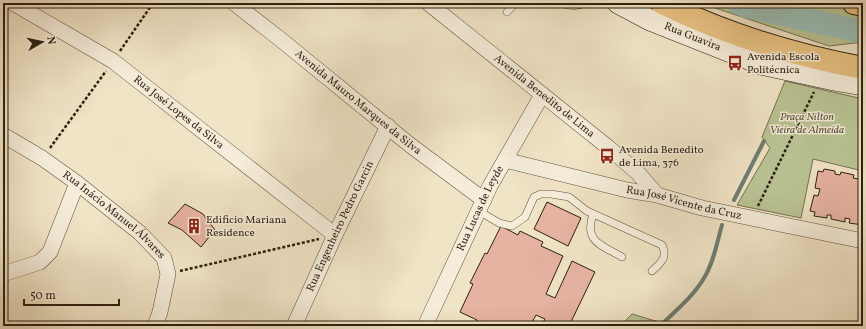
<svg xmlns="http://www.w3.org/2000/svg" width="866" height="329" viewBox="0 0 866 329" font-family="Vollkorn,serif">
  <rect width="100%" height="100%" fill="#f0e4c6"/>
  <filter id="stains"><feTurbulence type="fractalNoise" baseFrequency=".005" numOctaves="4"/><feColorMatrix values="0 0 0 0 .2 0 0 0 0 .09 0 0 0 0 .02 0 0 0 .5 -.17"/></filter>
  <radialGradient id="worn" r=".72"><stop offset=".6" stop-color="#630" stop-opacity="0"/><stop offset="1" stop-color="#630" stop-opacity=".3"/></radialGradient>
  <path fill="#bac495" stroke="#747252" d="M700,3H863V42L829,46Z
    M785,81L863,99V171L813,159L801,218L737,205L770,148L762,137Z
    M632,314L669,325V326H620Z"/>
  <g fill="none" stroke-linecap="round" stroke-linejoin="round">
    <path stroke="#6e7e74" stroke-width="4" d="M734,200L764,141
      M660,326C675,311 693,297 704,278C714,262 717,242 722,225"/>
    <path stroke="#9abeb6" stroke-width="23" d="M738,3L745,6L863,32"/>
  </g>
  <path fill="#e6b3a2" stroke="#2d1f10" d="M824,169L835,171V174L840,175L841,172L854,175L853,178L859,179L860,176L863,177V225L849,223L850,219L845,218V222L831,219V215H827V218L814,216L815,212L810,211L814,195L818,196L820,189L815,188L818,171L823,172Z
    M547,202L581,218L568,246L534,229Z
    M185,204L203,214L215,230L201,247L182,230L168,223Z
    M501,226L518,235L520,231L543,242L541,246L563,256L546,294L555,298L572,261L595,272L569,326H541L545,319L536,315L530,326H474L477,320L460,312L473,284L470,283L485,253L487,254Z"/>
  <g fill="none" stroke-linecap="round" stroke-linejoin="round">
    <g stroke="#5e503e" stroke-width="8">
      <path id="service" d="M560,3C570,6 576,7 585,3
        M507,12L516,3
        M479,211L499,223L512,226L525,217L534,197L541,194H551L569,197L587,211L662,245C668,257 661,263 652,271
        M593,214C584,242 600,244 622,257"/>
    </g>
    <g stroke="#5e503e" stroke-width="16">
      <g id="minor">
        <path id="s1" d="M13,3L113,61L335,235"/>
        <path id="s2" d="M234,3L280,39L410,145L484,200"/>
        <path id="s3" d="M428,3L609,148L638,173L657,195"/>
        <path id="s4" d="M3,135L42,158L77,183L140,233L164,258L168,274L160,312L155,326"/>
        <path id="s5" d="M505,160L627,190L657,195L702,208L863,241"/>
        <path d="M3,274L40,262L50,252L77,183"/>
        <path id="s6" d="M294,326L335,235L388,126"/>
        <path id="s7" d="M425,326L490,186L542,95"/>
      </g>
    </g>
    <g stroke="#2d1f10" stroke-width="22">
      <g id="secondary">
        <path id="s8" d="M618,3L650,20L761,64L834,80L863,85"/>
      </g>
    </g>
    <g stroke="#2d1f10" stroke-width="24">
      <path id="trunk" d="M662,3C725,34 794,55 863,68
        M854,3L863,5"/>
    </g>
    <path stroke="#2d1f10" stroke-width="2.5" stroke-dasharray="3 2" stroke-linecap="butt" d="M120,51L153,3
      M50,148L106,71
      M758,206L814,92
      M180,271L319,239"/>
    <use href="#service" stroke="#f5edda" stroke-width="7"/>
    <use href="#minor" stroke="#f5edda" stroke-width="15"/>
    <use href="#secondary" stroke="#f5edda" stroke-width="21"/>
    <use href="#trunk" stroke="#e8c283" stroke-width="22"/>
  </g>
  <defs>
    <g id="bus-bare" transform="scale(1.2)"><path d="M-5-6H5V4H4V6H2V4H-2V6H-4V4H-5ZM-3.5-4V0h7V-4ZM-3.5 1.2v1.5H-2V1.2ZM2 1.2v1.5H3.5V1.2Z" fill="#8f2418" stroke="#f5edda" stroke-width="2.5" paint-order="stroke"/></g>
    <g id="building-bare" transform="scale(1.2)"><path d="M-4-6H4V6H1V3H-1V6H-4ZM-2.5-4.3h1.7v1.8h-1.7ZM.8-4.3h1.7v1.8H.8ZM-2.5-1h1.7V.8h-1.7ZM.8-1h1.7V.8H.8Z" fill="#8f2418" stroke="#f5edda" stroke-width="2.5" paint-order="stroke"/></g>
  </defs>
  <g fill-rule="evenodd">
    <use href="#bus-bare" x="735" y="63"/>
    <use href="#bus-bare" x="607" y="156"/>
    <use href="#building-bare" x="194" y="226"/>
  </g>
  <g text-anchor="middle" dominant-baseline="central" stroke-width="3" stroke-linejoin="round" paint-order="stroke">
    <g font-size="11" fill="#2d1f10" stroke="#f5edda">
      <text stroke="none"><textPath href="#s8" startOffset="82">Rua Guavira</textPath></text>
      <text stroke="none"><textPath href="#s3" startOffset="149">Avenida Benedito de Lima</textPath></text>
      <text stroke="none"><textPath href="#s2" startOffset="159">Avenida Mauro Marques da Silva</textPath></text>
      <text stroke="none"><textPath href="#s1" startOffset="199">Rua José Lopes da Silva</textPath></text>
      <text stroke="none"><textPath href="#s5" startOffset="184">Rua José Vicente da Cruz</textPath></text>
      <text stroke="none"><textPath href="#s7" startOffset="130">Rua Lucas de Leyde</textPath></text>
      <text stroke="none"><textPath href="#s4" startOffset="137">Rua Inácio Manuel Álvares</textPath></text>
      <text stroke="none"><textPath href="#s6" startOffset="110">Rua Engenheiro Pedro Garcin</textPath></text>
    </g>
    <g font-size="11" fill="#2d1f10" stroke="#f5edda" text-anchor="start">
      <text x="747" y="57">Avenida Escola<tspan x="747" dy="13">Politécnica</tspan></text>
      <text x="619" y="150">Avenida Benedito<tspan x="619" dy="13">de Lima, 376</tspan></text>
      <text x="206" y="220">Edificio Mariana<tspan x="206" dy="13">Residence</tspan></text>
    </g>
    <g font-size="11" font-style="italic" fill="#575138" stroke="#f5edda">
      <text x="807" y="117">Praça Nilton<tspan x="807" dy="13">Vieira de Almeida</tspan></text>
    </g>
  </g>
  <rect width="866" height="329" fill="none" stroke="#f0e4c6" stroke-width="16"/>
  <rect x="4" y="4" width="858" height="321" fill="none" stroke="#2d1f10" stroke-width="2"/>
  <rect x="8" y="8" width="850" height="313" fill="none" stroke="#2d1f10"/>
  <g transform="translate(42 42) rotate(81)" stroke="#f5edda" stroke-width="3" paint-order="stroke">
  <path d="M0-3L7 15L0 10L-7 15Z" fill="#2d1f10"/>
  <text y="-6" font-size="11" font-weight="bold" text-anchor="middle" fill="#2d1f10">N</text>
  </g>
  <path d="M24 299v6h95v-6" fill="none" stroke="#2d1f10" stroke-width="2"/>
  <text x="30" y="299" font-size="12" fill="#2d1f10" stroke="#f5edda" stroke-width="3" paint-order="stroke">50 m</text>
  <rect width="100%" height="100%" filter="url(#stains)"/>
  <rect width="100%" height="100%" fill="url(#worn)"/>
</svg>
